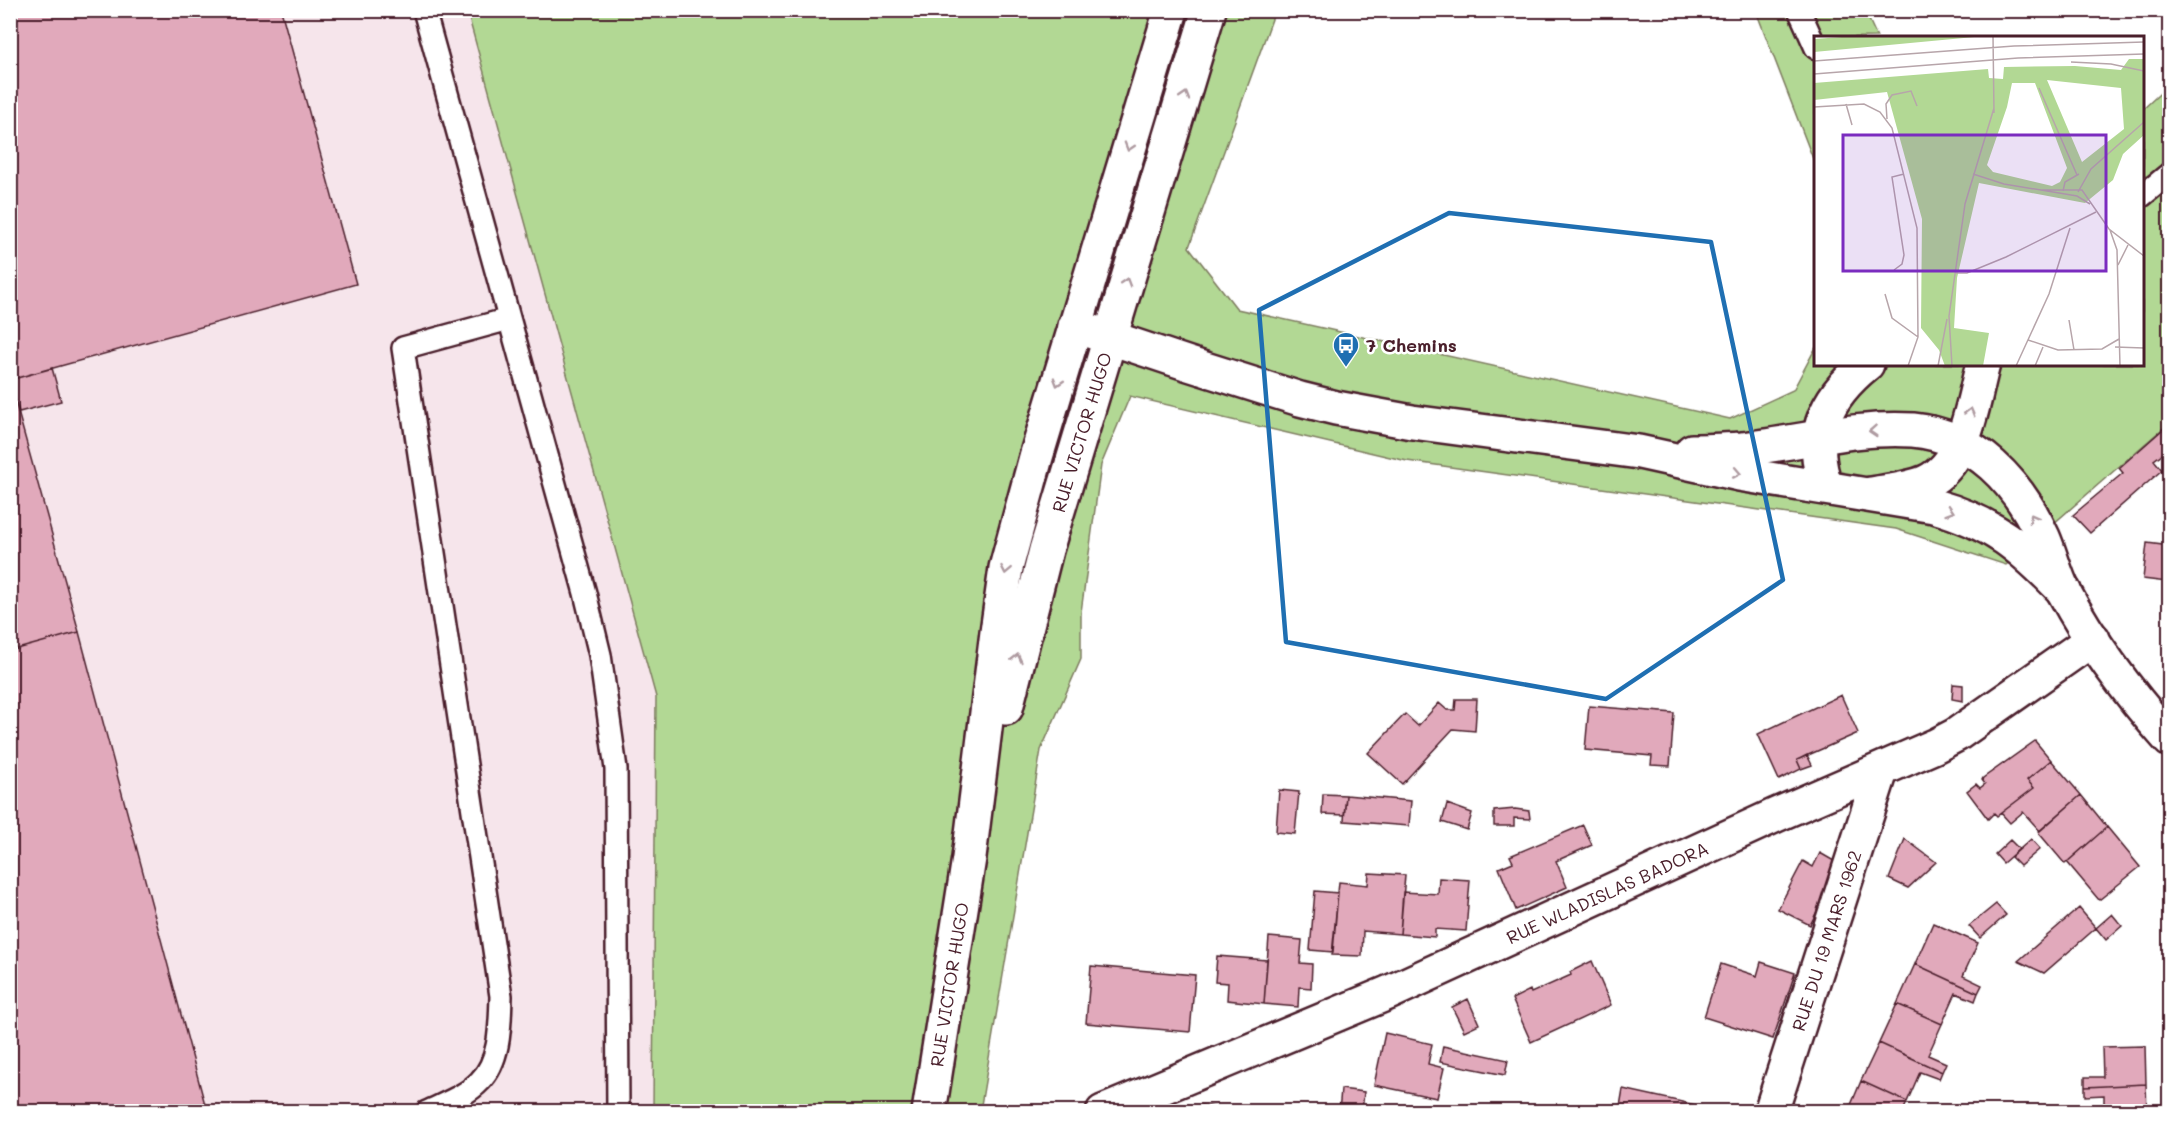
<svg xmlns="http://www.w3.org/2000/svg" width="2180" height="1122" viewBox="0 0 2180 1122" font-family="Mali,sans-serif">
  <rect width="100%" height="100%" fill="#fff"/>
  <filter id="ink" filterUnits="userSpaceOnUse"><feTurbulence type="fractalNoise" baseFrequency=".0167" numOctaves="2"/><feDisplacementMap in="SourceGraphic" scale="12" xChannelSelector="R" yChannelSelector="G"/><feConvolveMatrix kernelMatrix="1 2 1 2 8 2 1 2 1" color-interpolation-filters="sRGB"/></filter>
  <g filter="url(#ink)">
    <path fill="#f6e5eb" d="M10,11H467L656,697L653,1111H11Z"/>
    <path fill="#b2d894" stroke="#7e7c60" stroke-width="1.5" d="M467,11H1275L1189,247L1237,309L1730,419L1793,390L1815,349L1816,364H2142L2143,109L2169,85V423L2006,565L1896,529L1407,461L1130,396L1101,465L1081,612V659L1041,750L980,1111H653L656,697Z
      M1756,11H1865L1877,37L1816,38L1815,164Z"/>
    <path fill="#e1a9bb" stroke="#4a1f2b" stroke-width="1.5" d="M10,10H281L356,284L10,380Z
      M52,368L61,401L19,412L10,380Z
      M10,383L79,632L10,651Z
      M2170,423V448L2154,460L2162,470L2090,533L2073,515L2123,473L2119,468Z
      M2147,543L2170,546L2167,582L2143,579Z
      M79,632L207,1112H10V651Z
      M1953,684L1963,685V701L1952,699Z
      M1841,695L1858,733L1797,760L1801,769L1779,780L1758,734Z
      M1456,699H1477L1475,731L1453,729L1402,784L1368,753L1405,714L1418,726L1439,703L1447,710H1455Z
      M1589,706L1674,713L1670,766L1651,765L1652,756L1585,750Z
      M2035,741L2051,760L2027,780L2034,788L1997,816L1994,813L1988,819L1967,791L1976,784L1980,788L1985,784L1982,780L1983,778Z
      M1807,755L1812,765L1801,769L1797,760Z
      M2051,760L2081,795L2040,831L2023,812L2010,823L2001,813L2034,788L2027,780Z
      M1279,790L1299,792L1295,834L1276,832Z
      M1323,794L1346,795L1344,815L1322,814Z
      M1346,795L1411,801L1409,826L1344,821Z
      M2081,795L2107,827L2065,864L2038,832Z
      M1447,804L1472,813L1467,830L1442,822Z
      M1515,809L1529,811L1530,819L1514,818V826H1494V811Z
      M1583,825L1592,845L1556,861L1567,887L1516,910L1499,868L1513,862L1510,856Z
      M2107,827L2140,867L2099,900L2067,862Z
      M1905,839L1936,862L1908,888L1889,879Z
      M2031,839L2040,849L2020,866L2011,857Z
      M2010,840L2019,849L2003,863L1995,854Z
      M1820,853L1841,865L1810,925L1778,909L1803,861L1813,867Z
      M1369,873L1405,875L1400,934L1363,931L1362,956L1332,955L1339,882L1368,885Z
      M1439,878L1470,880L1466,931L1435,929V937L1400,934L1403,892L1438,894Z
      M1315,891L1338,893L1333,952L1310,950Z
      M1996,904L2006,915L1980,938L1969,926Z
      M2079,908L2096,928L2044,973L2018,961Z
      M2112,914L2122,926L2106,940L2096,928Z
      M1933,923L1978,943L1963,976L1982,985L1978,993L1915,964Z
      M1269,937L1302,940L1300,963L1312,964L1311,988L1299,987L1298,1007L1264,1004Z
      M1217,956L1267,960L1264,1004L1227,1000L1228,983L1215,982Z
      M1592,961L1611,1005L1531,1042L1512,999L1530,990L1531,993L1571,975L1570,972Z
      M1761,962L1795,973L1773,1039L1704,1017L1721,964L1757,976Z
      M1915,964L1978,993L1975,1001L1956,993L1942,1024L1897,1004Z
      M1091,966L1195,975L1190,1032L1086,1023Z
      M1468,999L1479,1024L1464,1031L1452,1007Z
      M1897,1004L1942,1024L1928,1055L1946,1063L1942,1072L1879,1043Z
      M1385,1033L1432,1044L1428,1064L1444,1068L1437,1098L1374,1085Z
      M1879,1043L1942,1072L1939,1079L1920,1072L1907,1102L1861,1081Z
      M1443,1046L1508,1060L1505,1075L1440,1062Z
      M2145,1046L2146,1084L2085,1087V1077H2103L2102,1047Z
      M1861,1081L1907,1102L1903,1112H1848Z
      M2146,1084L2147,1112H2104V1095L2085,1096V1087Z
      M1341,1089L1364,1092L1362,1112H1339Z
      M1623,1089L1705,1107L1704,1112H1619Z
      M1201,1105L1247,1112H1200Z"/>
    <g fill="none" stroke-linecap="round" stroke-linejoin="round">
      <g stroke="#4a1f2b" stroke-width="26">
        <path id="lane" d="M424,10L585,593L600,655L616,769L618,1112
          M1799,10L1816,48
          M2142,196L2170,173
          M427,1112C445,1103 466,1096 480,1081C501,1060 500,1023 501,996L403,348L509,319"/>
      </g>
      <g stroke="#4a1f2b" stroke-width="38">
        <g id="street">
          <path d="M1826,487C1807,436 1826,397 1867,364"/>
          <path d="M1871,494C1888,491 1910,489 1926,482C1967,463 1972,404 1983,364"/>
          <path id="s1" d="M1103,1112L1388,993L1776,815L1935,746L1956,735L2093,639"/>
          <path id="s2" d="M1771,1112L1881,771"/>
        </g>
      </g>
      <g stroke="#4a1f2b" stroke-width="38">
        <g id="secondary">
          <path d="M1075,326L1189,364L1300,399L1336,408L1412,422L1639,452L1739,474L1934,506C1994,523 2021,547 2064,591"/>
          <path d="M1692,451C1708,451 1725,450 1742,449C1798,443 1855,426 1913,430C1976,436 2018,482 2043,537C2051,555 2055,575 2064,592C2091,643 2131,696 2170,740"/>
          <path id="s3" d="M1006,708L1046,550L1209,10"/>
          <path id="s4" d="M929,1112L969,858L997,632L1006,568L1036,457L1171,10"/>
        </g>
      </g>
      <use href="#lane" stroke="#fff" stroke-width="21"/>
      <use href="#street" stroke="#fff" stroke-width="33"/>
      <use href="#secondary" stroke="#fff" stroke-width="33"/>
    </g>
    <defs><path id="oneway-chevron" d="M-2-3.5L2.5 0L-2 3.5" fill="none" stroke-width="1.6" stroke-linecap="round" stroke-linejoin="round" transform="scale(1.5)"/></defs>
    <g stroke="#ae9aa0">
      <use href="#oneway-chevron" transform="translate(1185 96) rotate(-73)"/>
      <use href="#oneway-chevron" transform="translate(1129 147) rotate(107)"/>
      <use href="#oneway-chevron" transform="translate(1126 282) rotate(-73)"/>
      <use href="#oneway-chevron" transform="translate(1058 382) rotate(107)"/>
      <use href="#oneway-chevron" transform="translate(1970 412) rotate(-75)"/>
      <use href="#oneway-chevron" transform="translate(1873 431) rotate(176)"/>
      <use href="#oneway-chevron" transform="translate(1737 473) rotate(11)"/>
      <use href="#oneway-chevron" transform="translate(1950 511) rotate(18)"/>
      <use href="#oneway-chevron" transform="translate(2033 518) rotate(-119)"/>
      <use href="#oneway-chevron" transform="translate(1006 570) rotate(101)"/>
      <use href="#oneway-chevron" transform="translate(1017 658) rotate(-77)"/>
    </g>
  </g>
  <path fill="none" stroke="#1f6fb2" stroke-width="4.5" stroke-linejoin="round" d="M1449,213L1711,242L1783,580L1606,699L1286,642L1259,310Z"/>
  <defs>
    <g id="bus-pin" transform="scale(1.35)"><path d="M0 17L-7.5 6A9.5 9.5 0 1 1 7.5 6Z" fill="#1f6fb2" stroke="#fff"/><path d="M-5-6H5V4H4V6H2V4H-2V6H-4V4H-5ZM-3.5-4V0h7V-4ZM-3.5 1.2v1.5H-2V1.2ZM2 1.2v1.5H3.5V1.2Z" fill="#fff"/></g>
  </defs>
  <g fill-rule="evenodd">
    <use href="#bus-pin" x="1346" y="345"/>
  </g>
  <g text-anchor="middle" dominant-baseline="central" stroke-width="5" stroke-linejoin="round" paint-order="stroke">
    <g font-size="18" font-weight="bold" fill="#4a1f2b" stroke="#fff" text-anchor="start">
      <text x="1366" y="345">7 Chemins</text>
    </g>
    <g font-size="18" fill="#4a1f2b" stroke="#fff">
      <text stroke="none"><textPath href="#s3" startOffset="286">RUE VICTOR HUGO</textPath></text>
      <text stroke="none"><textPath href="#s1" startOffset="550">RUE WLADISLAS BADORA</textPath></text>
      <text stroke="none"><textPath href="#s2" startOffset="180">RUE DU 19 MARS 1962</textPath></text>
      <text stroke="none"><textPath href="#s4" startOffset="129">RUE VICTOR HUGO</textPath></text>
    </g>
  </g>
  <g transform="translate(1814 36)">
    <rect width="330" height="330" fill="#fff"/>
    <path d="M42,0H171L0,16V3ZM315,23H330V99L309,118L299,144L271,167L165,147L143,242L140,292L175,297L169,330H131L125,314L107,292L108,183L73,56L0,64V47L174,33L175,42L189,43L190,31L261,30L307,34ZM233,44L307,52L310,93L268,126ZM198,47H221L253,132L246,146L238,150L179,136L173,129L193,71Z" fill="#b2d894" fill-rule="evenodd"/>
    <path fill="none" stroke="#b7a5aa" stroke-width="1.5" d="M179,0L180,77M0,25L200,10L330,6M257,26L297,28L330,35M0,38L204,22L330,18M225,52L263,139M32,68L38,89M0,71L50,68L66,76L78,92L103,192L104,301L94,330M73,83L72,68L78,59L97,55L103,70M159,138L190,148L263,160L276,168M227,154H268L295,193L330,220M249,155L251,146L265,138M264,156L277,133L330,86M296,194L303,214L306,330M304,229L314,209M80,234L88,228L90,219L78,141L90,138M141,237H153L192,221L282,176M71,258L78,282L104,301M255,284L260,314M214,304L244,314L288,313L305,303M301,311L330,312M124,330L133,283M138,330L135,280L151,168L180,72M202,330L235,258L256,192M221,330L229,311"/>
    <path fill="#7b2cbf" fill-opacity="0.15" stroke="#7b2cbf" stroke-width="3" d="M29,99H292V235H29Z"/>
    <rect width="330" height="330" fill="none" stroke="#4a1f2b" stroke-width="3"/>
  </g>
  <rect width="2180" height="1122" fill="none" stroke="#fff" stroke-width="36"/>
  <rect x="18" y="18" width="2144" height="1086" fill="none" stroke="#4a1f2b" stroke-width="2" filter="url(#ink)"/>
</svg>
